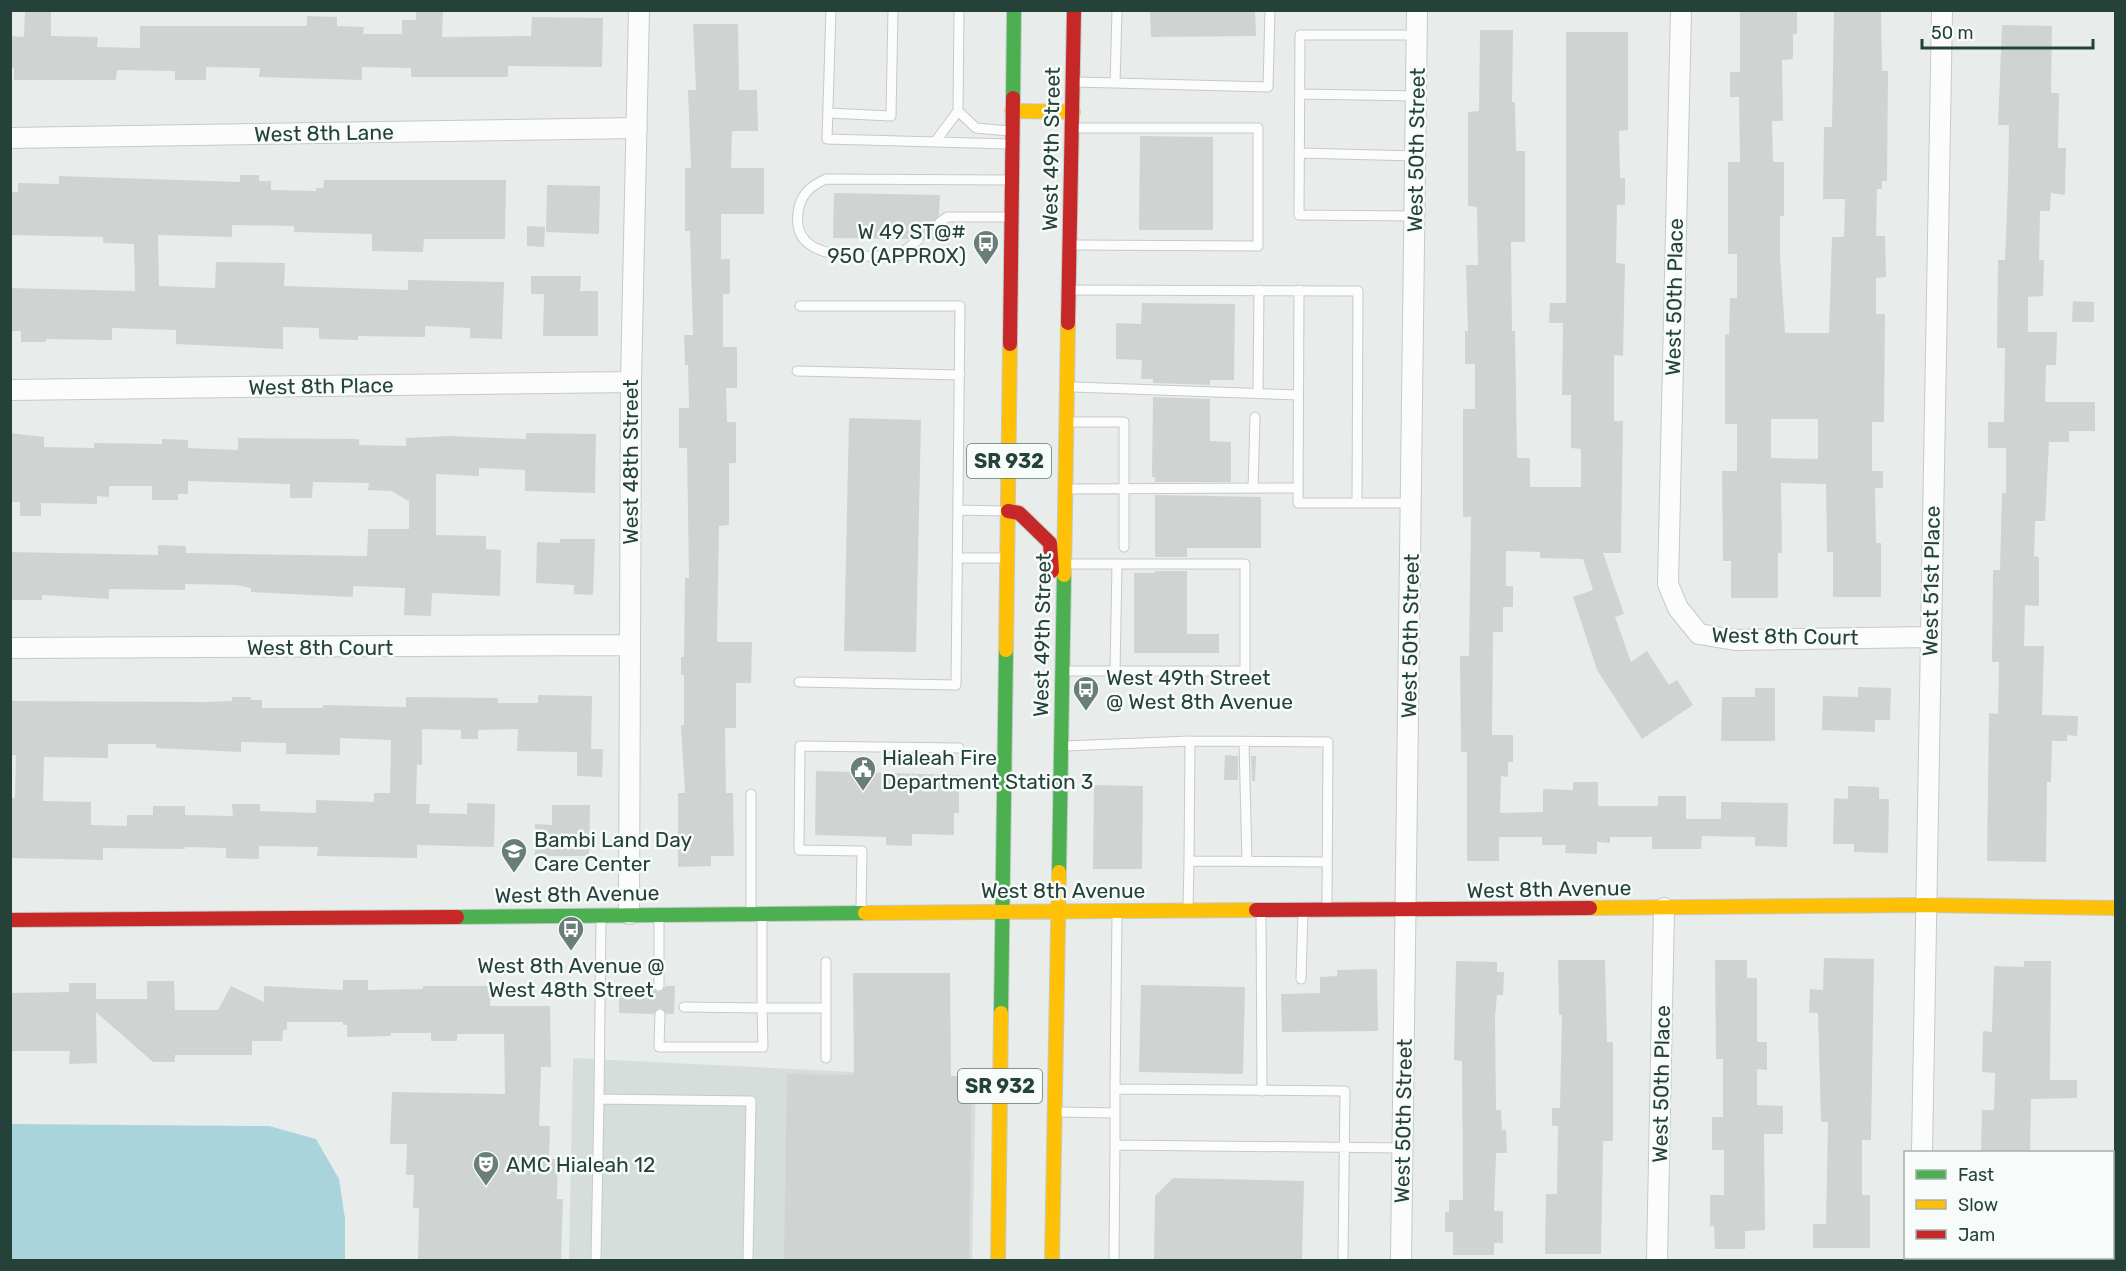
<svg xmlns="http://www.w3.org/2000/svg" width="2126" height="1271" viewBox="0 0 2126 1271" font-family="Rubik,sans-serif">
  <rect width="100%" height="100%" fill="#e8edeb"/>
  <path fill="#d6dedb" d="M573,1058L976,1078L972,1260H569Z"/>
  <path fill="#a9d4db" d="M11,1124L269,1126L316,1139L339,1179L345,1219V1260H11Z"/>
  <path fill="#cfd4d2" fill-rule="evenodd" d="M25,10H51V36L98,37L97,47L140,48V26H307V16L337,17V26L364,27L363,34H402V20H416V10H443L442,37L531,36L532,17L603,18L602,67L508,66V77H411V68L362,67V80L259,77L260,68L206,67V80H175V71L117,70L116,80H14V68H10V36L24,37Z
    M1150,10H1255L1256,36L1151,37Z
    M1740,10H1797V34H1793V59L1782,60L1783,121H1772L1773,162H1784V216H1780V256L1785,333H1829L1832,237H1844L1845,199H1823L1824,127H1832L1834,10H1881L1882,71H1888L1887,181H1882V189H1877L1876,236H1885L1886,277L1876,278V314H1885L1884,422H1872V471H1883V488H1875L1876,543H1881V597H1833V552H1827L1826,484L1781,483L1782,553H1778V598H1731V561H1723L1722,471H1737V424H1725V334L1729,335L1730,298H1737V254H1728V162H1740L1739,97H1730V72H1740ZM1771,419H1818V459L1771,458Z
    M693,24H738L739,90H757L758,131H732L731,168H764V214H721V259H730V294H723V347H737V388H726L727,422H736V463H729V525L719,526L717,642H752L751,683H736V728H725L726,793H733L734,856H711V866L678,867V793H685L681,725H684V675H681V657H684L685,578H689L687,448H679V408H689L688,365H685L684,335H693L690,231H685V168H691L688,90H696Z
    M2002,25L2052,26L2051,93H2059L2058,148H2066L2065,195L2051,193L2050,211H2040L2039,260H2044L2043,296L2028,297V332H2057L2056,365H2046L2045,402H2095V431H2069V442H2049L2045,521H2035L2034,556L2039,557V606L2025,605L2024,646H2044L2042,715L2078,716L2077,736L2067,735V741H2052L2051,782H2047L2046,862L1987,861L1989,713L1998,714L1999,662H1992L1993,570H2000L2002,493H2006V448H1988V422H2004L2005,348H1997L1998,260H2005L2008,183L2009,125H1998Z
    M1480,30H1513L1512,102H1515L1516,151H1525V242H1511L1512,331H1515L1517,458H1530V487H1581V449L1571,448V395H1562L1563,323H1549L1550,303H1566V32H1628V130L1619,131L1620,178H1625V205H1617L1616,263L1625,264L1623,356L1614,355V421H1623L1621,553H1603L1624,614L1615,617L1631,662L1647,651L1669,685L1677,680L1693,705L1642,739L1597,670L1573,597L1593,590L1583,559L1540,558V552L1506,551V586H1513V607H1503V632H1493L1492,735H1513V762H1508V777L1501,776L1500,813L1543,812V789L1573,790V782H1598V806H1658V796H1686V819H1721V802L1788,803L1787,847L1755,846V837L1702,836L1701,849H1652V837H1610V843L1597,842V854L1565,853L1566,845H1542V837H1499V861H1467V752H1461L1460,656H1469L1471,517H1463V409H1475V364H1465V331H1468L1466,265H1478L1477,207L1468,206V112L1479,111Z
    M1140,136L1213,137V230H1139Z
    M240,175H259V181H271V190L316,191V188H323L324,180H506L505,239H424L423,252L372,251V234L294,232V226L232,225V237L158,235L159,286L215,288L216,262L285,263L284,286L408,290V280L504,282L502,339L470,338V328L425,326V337L358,336V340L319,339V328L283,327V349L176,344V330L112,328V340L46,339V342H21V331H10V288L135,291L134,244L103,243V237L10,235V192H18V183L59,184V176L240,182Z
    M547,185L600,186L599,234L546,232Z
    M834,193L940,195L939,215L932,223L939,230L938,240H925L918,233L908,239L833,238Z
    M527,226L545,227L544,247L527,246Z
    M531,276H581L580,291H598V336H543L544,294H531Z
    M2073,301L2094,302V322H2072Z
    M1142,303L1235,304L1234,380H1210V385L1153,383V379H1141L1142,360L1116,359V323L1141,324Z
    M1153,397L1210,399V441L1231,442V482H1155V477H1152Z
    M849,418L921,420L916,652L844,651Z
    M10,433L44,437V447L94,448V443L162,444V439L188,440V448L238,450V438L359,439V445L406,446V438L448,436L526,439V433L596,434L595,493L525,491V470L479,468V476L436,474V535L486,536V549L501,550L500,596L432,593L431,616L404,615L405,588L353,586V597L251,592V588L237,585L185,584V590L109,589V599L42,595V600H10V552L158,555V545L186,546V553L367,556L368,529H409V501L391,491L368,490L369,483L313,482L312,498H290V484L188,481V494H178V500H152V486H109V497L97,496V504L41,503V516H20V502H10Z
    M1155,495L1261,497V548H1187V557H1155Z
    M560,539H595L593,595L574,594V585L536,583L537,542L560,543Z
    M1155,571H1187V634H1219V653H1134V573H1155Z
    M1858,687L1891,688L1890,720H1875V732L1822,730L1823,696L1858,697Z
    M1755,688H1775V741H1721L1722,697H1755Z
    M538,695L592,696L591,749H603L602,777L577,776V752L517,751L518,729L478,730V739H461V730L422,729V765L417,764L416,804H430L429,813L467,814V803L495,804L494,847L417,845V858L317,856L318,847L259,846V859L226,858V848L185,847V849L103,848V860L12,858L10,798H15L16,755H10V701L208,702L232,701V697H251V700H262V708H323V705L406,707V697L498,698V703H538ZM340,738L391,740L390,793H374V802L316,800V813L260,811V804H232L233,816L185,815V806H153V815H127V826L91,825V802L43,801L44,757L108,758V744H156V748L241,752V742L286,743V754L340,755Z
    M1225,755L1238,756V780H1224Z
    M1251,756H1256L1255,781H1252Z
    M816,771L959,775V813H954V835L912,834V846L886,845V837L815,835Z
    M1094,785L1143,786L1142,869H1093Z
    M1848,786L1879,787V799H1889L1888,853L1854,852V844H1833L1834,798L1848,799Z
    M552,805H590L589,856H535V824L552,825Z
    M1824,958L1874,959L1871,1140H1862V1195H1870V1248H1813V1224H1826L1828,1122H1821L1818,1013H1809L1810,989L1823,990Z
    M1558,960H1605L1607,1042H1613V1141H1603L1601,1254H1545L1546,1194H1557L1558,1126H1552V1108H1560L1562,1015H1559Z
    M1715,960H1747V978H1757V1042H1767V1070L1757,1069V1105L1783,1106V1134H1764L1765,1230L1745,1231V1249H1715L1714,1226H1710V1195H1724V1150H1712V1117H1723V1059H1716Z
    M1456,961L1497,962V972H1504L1503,995H1497L1495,1016L1496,1110H1501L1502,1130H1506L1507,1153H1496L1494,1211H1503V1243H1494V1255H1453V1232H1445V1212H1449V1200H1463L1462,1061L1454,1060Z
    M2024,961H2051L2050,1080H2077V1098L2031,1099L2030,1152H1981L1982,1110H1994L1995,1073L1982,1072L1983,1031L1992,1032L1994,966L2024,967Z
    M1377,969L1378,1031L1282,1032L1281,994L1320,993V977L1337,976V970Z
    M853,973H950L951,1076H972L969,1260H784L787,1074L854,1075Z
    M343,980H368V990L423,989V986H491L490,1006H550L551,1067H541L539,1126H550L549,1159H558L557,1199H563L561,1260H418L419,1208H413L414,1175H406L407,1144H390L392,1092L505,1094L504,1034H457V1041H431V1033H391V1036L347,1037V1025H343V1022H287V1030H283L282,1041H252V1055H175V1062H153L96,1012L97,1063L69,1064L70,1051H10V993L69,992V983H96V999H147V981H174L175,1010H218L231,986L264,1002V986L343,990Z
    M1141,985L1245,987L1243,1074L1139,1072Z
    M619,986H652L658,993L666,986H675L674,1014H667L660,1007L653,1014L619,1013Z
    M1173,1178L1304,1181L1302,1260H1154L1155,1196Z"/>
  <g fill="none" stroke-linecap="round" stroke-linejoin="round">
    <g stroke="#c5cac8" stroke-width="11">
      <path id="lane" d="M831,10L827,139L1009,144
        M1076,82L1268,87L1270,10
        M1115,83L1117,10
        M1300,94L1416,96
        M958,111L976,128L1009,131
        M828,113L891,116L893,10
        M1075,128H1258V246L1075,245
        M935,142L958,111L959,10
        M1300,153L1416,156
        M1415,216L1299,215L1300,35H1417
        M939,223L947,217H1006
        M918,240L898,256C866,255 791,265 798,213C800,195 810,186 826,179L1007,180
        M1072,290L1358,291L1357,503H1298L1299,290
        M797,371L960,375
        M1073,387L1298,395
        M1258,393L1259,290
        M1069,422H1124V547
        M1253,488L1255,417
        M1068,489L1298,488
        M1357,503H1412
        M959,510L1003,511
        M958,558H1004
        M1068,671H1245V564H1069
        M1115,671L1117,564
        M799,682L956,685L960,306H800
        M1244,742L1247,861
        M1064,746L1190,741L1328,742L1327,908
        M1189,861L1190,741
        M1188,909L1189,861L1327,862
        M861,910L862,851L799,850L800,746L959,748
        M751,911V794
        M1261,914L1262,1091
        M659,916V986
        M762,916V1008H826V1058
        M826,962V1008
        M1301,979L1303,913
        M660,1014L659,1047H763L762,1008L684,1007
        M1115,1089L1117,915
        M599,1099L601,918
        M1058,1112L1115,1113
        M1115,1145V1089L1345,1091L1343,1260
        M596,1260L599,1099L751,1101L748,1260
        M1114,1260L1115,1145L1403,1148"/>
    </g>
    <g stroke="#c5cac8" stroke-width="22">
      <path id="street" d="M1681,10L1668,584L1678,608L1699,634L1735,640L1930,637
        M10,138L637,128
        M10,390L631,382
        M10,648L629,645
        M629,914L631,382L639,10
        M1922,1152L1942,10
        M1401,1260L1417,10
        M1657,1260L1664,908
        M1920,1260V1258"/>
    </g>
    <g stroke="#c3cbc8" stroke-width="16">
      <path id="fast" d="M1013,98L1014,10
        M1059,872L1064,575
        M457,917L865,913
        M1001,1013L1006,650"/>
    </g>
    <g stroke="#c3cbc8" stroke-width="16">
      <path id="slow" d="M1012,111L1073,112
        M1064,575L1068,323
        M1006,650L1010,344
        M1590,908L1925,905L2116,908
        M865,913L1256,910
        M998,1260L1001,1013
        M1052,1260L1059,872"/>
    </g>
    <g stroke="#c3cbc8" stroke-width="16">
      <path id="jam" d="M1068,323L1074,10
        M1010,344L1013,98
        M1008,511L1019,513L1050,543L1052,571
        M1256,910L1590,908
        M10,920L457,917"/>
    </g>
    <use href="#lane" stroke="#fcfcfc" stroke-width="9"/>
    <use href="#street" stroke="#fcfcfc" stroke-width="20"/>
    <use href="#fast" stroke="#4caf50" stroke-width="14"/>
    <use href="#slow" stroke="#ffc107" stroke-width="14"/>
    <use href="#jam" stroke="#c62828" stroke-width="14"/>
  </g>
  <defs>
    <g id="bus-pin" transform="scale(1.35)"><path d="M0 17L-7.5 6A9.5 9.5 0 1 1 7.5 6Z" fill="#697e78" stroke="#f7fbf9"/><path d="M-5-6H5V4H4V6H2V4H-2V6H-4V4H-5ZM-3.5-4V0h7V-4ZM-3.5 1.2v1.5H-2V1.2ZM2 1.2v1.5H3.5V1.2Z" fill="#fff"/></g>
    <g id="civic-pin" transform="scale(1.35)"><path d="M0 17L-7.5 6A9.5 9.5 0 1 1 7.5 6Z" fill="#697e78" stroke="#f7fbf9"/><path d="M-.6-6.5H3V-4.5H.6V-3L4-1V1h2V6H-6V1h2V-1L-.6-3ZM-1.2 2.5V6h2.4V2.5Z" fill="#fff"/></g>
    <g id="school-pin" transform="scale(1.35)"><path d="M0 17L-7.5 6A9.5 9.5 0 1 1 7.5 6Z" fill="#697e78" stroke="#f7fbf9"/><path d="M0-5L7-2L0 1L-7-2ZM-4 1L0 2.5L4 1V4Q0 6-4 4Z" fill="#fff"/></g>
    <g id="theatre-pin" transform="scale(1.35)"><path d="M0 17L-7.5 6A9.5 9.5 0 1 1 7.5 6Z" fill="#697e78" stroke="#f7fbf9"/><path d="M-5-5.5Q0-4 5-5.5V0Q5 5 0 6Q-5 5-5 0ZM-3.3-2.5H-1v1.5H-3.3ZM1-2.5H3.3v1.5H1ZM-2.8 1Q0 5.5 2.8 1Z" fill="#fff"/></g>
  </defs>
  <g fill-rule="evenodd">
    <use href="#bus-pin" x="986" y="243"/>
    <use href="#bus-pin" x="1086" y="689"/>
    <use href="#civic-pin" x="863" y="769"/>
    <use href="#school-pin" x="514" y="851"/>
    <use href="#bus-pin" x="571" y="929"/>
    <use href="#theatre-pin" x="486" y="1164"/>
  </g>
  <g text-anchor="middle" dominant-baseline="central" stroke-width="5" stroke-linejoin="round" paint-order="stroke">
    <g fill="#f7fbf9" stroke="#637a73" stroke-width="1.5">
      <rect x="967" y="444" width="84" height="34" rx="4.5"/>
      <rect x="958" y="1069" width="84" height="34" rx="4.5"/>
    </g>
    <g font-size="20" font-weight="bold" fill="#24423a">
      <text x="1009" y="461">SR 932</text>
      <text x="1000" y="1086">SR 932</text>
    </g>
    <g font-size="21" fill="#24423a" stroke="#f7fbf9">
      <text transform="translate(324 133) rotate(-1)">West 8th Lane</text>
      <text transform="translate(1051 149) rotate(-89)">West 49th Street</text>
      <text transform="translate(1416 150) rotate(-89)">West 50th Street</text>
      <text transform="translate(1674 297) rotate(-89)">West 50th Place</text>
      <text transform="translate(321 386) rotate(-1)">West 8th Place</text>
      <text transform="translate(630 462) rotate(-90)">West 48th Street</text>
      <text transform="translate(1931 581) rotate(-89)">West 51st Place</text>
      <text transform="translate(1042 635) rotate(-89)">West 49th Street</text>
      <text transform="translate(1410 636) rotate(-89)">West 50th Street</text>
      <text transform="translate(1785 636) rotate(1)">West 8th Court</text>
      <text x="320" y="647">West 8th Court</text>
      <text transform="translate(1549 889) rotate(-1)">West 8th Avenue</text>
      <text x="1063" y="890">West 8th Avenue</text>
      <text transform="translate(577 894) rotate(-1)">West 8th Avenue</text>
      <text transform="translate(1661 1084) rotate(-89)">West 50th Place</text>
      <text transform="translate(1403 1121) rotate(-89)">West 50th Street</text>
    </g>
    <g font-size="21" fill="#24423a" stroke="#f7fbf9" text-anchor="start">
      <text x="966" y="231" text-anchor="end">W 49 ST@#<tspan x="966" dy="24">950 (APPROX)</tspan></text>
      <text x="1106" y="677">West 49th Street<tspan x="1106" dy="24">@ West 8th Avenue</tspan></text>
      <text x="882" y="757">Hialeah Fire<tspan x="882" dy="24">Department Station 3</tspan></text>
      <text x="534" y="839">Bambi Land Day<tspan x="534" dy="24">Care Center</tspan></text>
      <text x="571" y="965" text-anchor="middle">West 8th Avenue @<tspan x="571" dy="24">West 48th Street</tspan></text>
      <text x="506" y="1164">AMC Hialeah 12</text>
    </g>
  </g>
  <rect width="2126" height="1271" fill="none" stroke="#24423a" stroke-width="24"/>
  <rect x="1904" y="1151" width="210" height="108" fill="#f7fbf9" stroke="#a3b1ad" stroke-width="1.5"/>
  <rect x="1916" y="1170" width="30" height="9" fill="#4caf50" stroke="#a3b1ad" stroke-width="1.5"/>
  <text x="1958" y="1181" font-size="18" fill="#24423a">Fast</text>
  <rect x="1916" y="1200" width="30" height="9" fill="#ffc107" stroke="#a3b1ad" stroke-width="1.5"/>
  <text x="1958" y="1211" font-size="18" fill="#24423a">Slow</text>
  <rect x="1916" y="1230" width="30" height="9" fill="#c62828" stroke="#a3b1ad" stroke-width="1.5"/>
  <text x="1958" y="1241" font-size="18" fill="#24423a">Jam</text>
  <path d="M1922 39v9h171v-9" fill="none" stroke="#24423a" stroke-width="3"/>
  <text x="1931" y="39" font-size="18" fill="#24423a" stroke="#f7fbf9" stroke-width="4.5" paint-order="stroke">50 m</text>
</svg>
